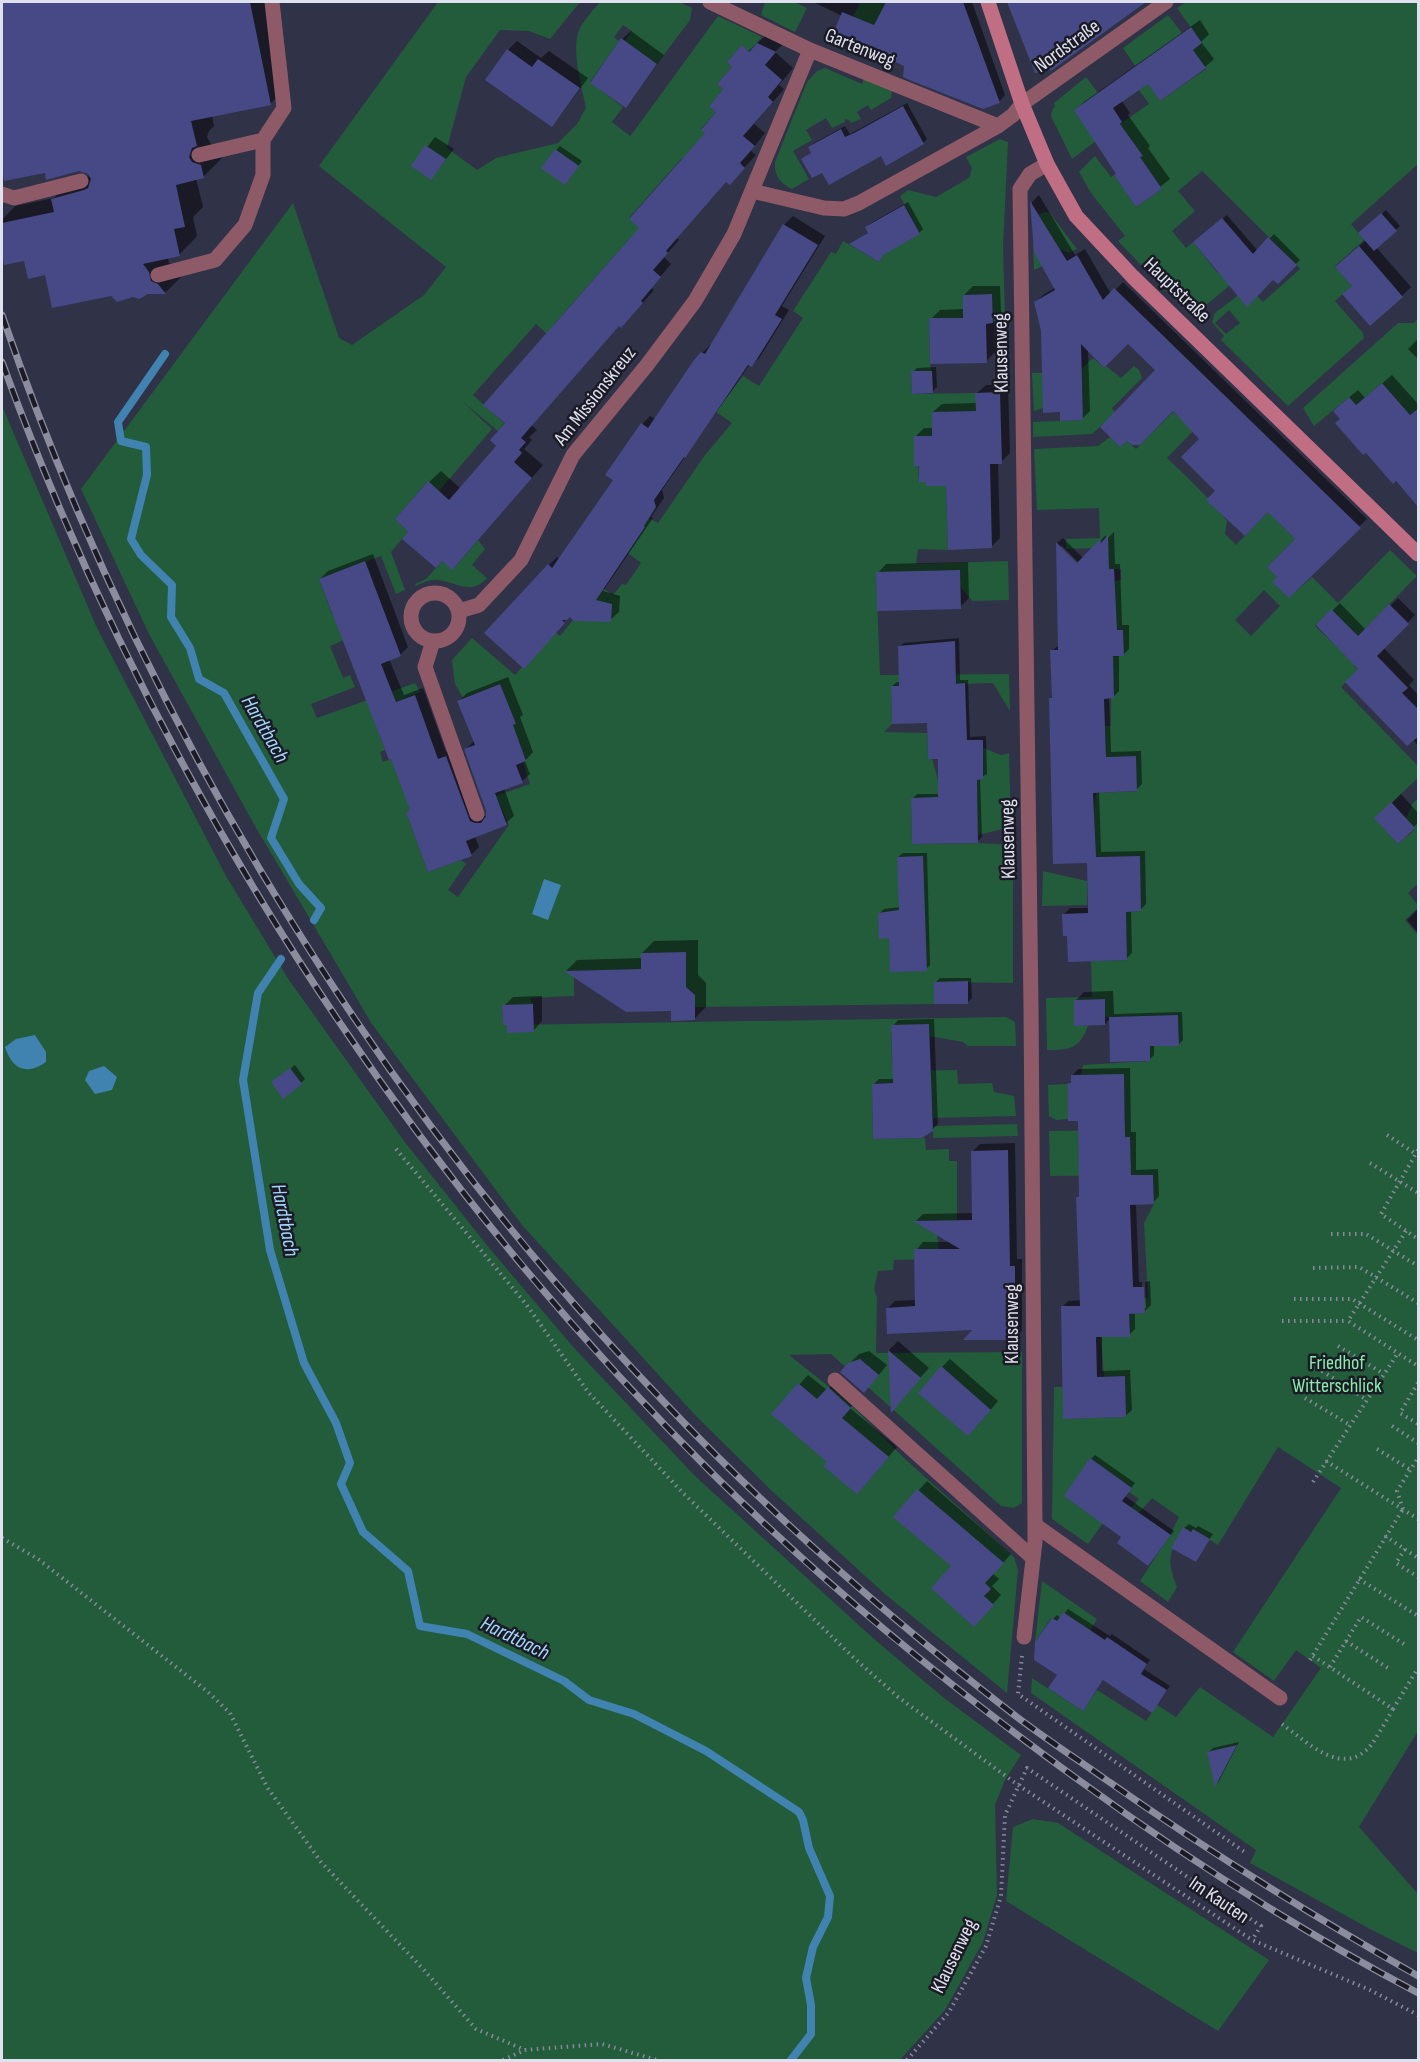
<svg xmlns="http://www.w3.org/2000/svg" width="1420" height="2062" viewBox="0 0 1420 2062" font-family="'Sofia Sans Condensed',sans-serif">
  <rect width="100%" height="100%" fill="#303248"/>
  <path fill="#235c3a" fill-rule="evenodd" d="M438,2H580L550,39L529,31L500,30L466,77L447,148L477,170L496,158L558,143L577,124L586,108C582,87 570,48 580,28C585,19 593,10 600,2H680L692,8L690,20L657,64L625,41L632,31L623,25L614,37L619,41L590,82L623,107L612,122L630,136L629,138L718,16L762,37L749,52L742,45L727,62L732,67L717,84L723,89L709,107L716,112L701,129L707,134L686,162L682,158L629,218L653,240L631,237L554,324L567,352L536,324L473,395L504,423L498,431L462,401L492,429L439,491L427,482L395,519L408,532L391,552L405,590L396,594L381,556L319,579L332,614L336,613L346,639L330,646L343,678L350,675L355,687L311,704L317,718L415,683L420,692L371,712L385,750L380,752L383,762L415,750L410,810L406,812L428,872L461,860L466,864L448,890L458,897L509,825L496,796L530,784L523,762L526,761L516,734L502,729L515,724L500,684L463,698L455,684L452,660L472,638L515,675L522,667L524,669L553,631L560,636L573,620L594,583L613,595L622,584L626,585L641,563L628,553L645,528L644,526L649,518L658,523L705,455L732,423L716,412L743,376L759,386L803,318L793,311L831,252L836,254L843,241L879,262L884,253L920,234L900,196L908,190L936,197L969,178L972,168L966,157L1000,139L1008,142L1003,246L1005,321H993L992,294L963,295V318L929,319L930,364L932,371L911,372L912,394L976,393V411L941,412L932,420V436L914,437V466H918L919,482H926V486H946L948,550L918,549L916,564L1008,561L1009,600L972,601L960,586L959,570L876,573L880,675L1009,674L1010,711L993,683L891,686L892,724L884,732L927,733L928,758L932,759L938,780L983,779V748L1001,755L1009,753L1011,827L978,835L977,796L911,798L912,844L978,843L1013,845V983L934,982V1004L695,1007V995L686,987V952L641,953V969L574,971V996L530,998L533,1004L502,1006L503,1025L1006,1017L1015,1022L1016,1046H968L963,1042L929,1036L891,1025L892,1064L896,1071L957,1070L958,1084L992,1083L994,1092L1014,1096L1016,1116L933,1118L932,1099H903L902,1083L872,1084L873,1139L925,1138L926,1150L949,1149V1161H957V1220L937,1234L940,1259L894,1260L893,1270L878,1271L874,1289L877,1298L876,1353L1022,1352V1503L1014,1508L1001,1506L831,1354L789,1355L847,1401L905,1459L1014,1557L1018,1570L1007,1693L886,1595L772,1491L696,1416L522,1225L372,1024L255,826L149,634L81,489L293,203L339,338L352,345L424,295L446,267L319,166Z
    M765,2H794L807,8L795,32L761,15Z
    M860,2H886L874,25L853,17Z
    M1186,2H1418V164L1351,224L1364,240L1335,266L1352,286L1335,301L1363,333L1364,338L1288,406L1221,340L1224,336L1212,322L1215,313L1249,287L1263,302L1300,269L1297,265L1202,171L1178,191L1195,211L1172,231L1186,248L1193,242L1217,272L1235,281L1193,316L1164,289L1118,241L1125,236L1091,193L1079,172L1095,156L1111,177L1114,175L1136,207L1162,189L1140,157L1142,155L1120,124L1149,104L1139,90L1148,83L1160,101L1206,69L1193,50L1202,43L1177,8ZM1229,310L1240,323L1226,334L1215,323Z
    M1168,15L1182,33L1135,66L1123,48Z
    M825,68L862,84L864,79L892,89L891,98L871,110L868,105L857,112L861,119L851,123L849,120L845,119V122L832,128L826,118L806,130L812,140L793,151L809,179L792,189C780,183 774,176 775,162L807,82L817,71Z
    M1086,77L1098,93L1074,110L1096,141L1072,159L1051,116L1052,110L1055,106L1054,103Z
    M1049,212L1077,249L1068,253L1060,249L1047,257V264L1034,270L1033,242L1050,233L1038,214Z
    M1418,319V420L1412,413L1410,415L1382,383L1356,405L1348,398L1314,426L1303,408L1398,323H1414Z
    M1093,358L1104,368L1106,366L1121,378L1134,366L1139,370L1142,378L1112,408L1115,413L1092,434L1033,437V422L1083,420L1082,384L1043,408L1034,411L1032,373H1077Z
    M2,406L97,628L226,876L289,980L404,1141L490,1249L575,1349L696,1477L874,1639L944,1698L1021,1755L1005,1780L995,1805L997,1895L983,1942L945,2010L900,2060H2Z
    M1173,412L1180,418L1198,426L1167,458C1188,478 1209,497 1227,521L1225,534L1236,545L1278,502L1288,512L1279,523L1295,539L1267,567L1294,593L1312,577L1338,603L1390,550L1417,576L1358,636L1331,610L1315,626L1356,664L1354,666L1358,670L1341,687L1418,766V778L1375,818L1398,844L1414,830L1406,818L1413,803L1418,798V886L1416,885L1408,893L1418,905V908L1405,920L1418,935V1731L1359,1827L1418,1894V1953L1370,1929L1250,1863L1256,1850L1031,1693L1032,1678L1083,1711L1097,1690L1146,1721L1157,1705L1176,1717L1200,1687L1273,1737L1321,1668L1296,1650L1274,1681L1233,1652L1341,1488L1278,1447L1218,1545L1193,1529L1191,1532L1184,1528C1169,1552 1166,1560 1177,1587L1168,1602L1140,1581L1171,1533L1179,1517L1152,1498L1139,1513L1131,1508L1139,1499L1129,1492L1132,1488L1090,1459L1103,1523L1088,1544L1052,1519L1054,1387H1063V1419L1126,1417L1125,1376L1104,1377L1101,1337L1129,1336V1314L1144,1298H1148L1144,1223L1154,1204L1153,1175L1050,1176L1049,1131L1125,1130L1124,1079H1097V1074L1081,1075L1083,1065L1150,1061V1046L1179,1045L1178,1015L1105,1017L1104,999L1074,1000V1025L1088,1026C1079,1049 1070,1050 1047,1050L1046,998L1092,997L1091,961L1127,960L1126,931L1103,912L1141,911L1139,856L1090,857L1095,838L1094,810L1096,793L1137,791L1136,756L1106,757L1105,726H1111V698H1114V686L1101,657L1124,656L1123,630H1117L1113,581L1121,580V569H1109L1108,550L1095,548L1066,549V539L1100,538L1099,508L1037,510L1034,449L1098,446L1110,437L1120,447L1127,441L1136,449ZM1264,590L1280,606L1251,636L1235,620Z
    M478,540L485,549L472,565L487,578C471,596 457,582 438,580C431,579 422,583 416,586L415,584L426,579L442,561L454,568Z
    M1043,871L1087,881V905L1042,906Z
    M1068,1084V1119L1056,1120L1049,1116L1048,1085Z
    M1017,1124L1018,1136L933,1138V1126Z
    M1042,1581L1097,1619L1085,1640L1079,1622L1063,1612L1057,1621L1051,1618L1035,1642Z
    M1033,1819L1058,1823L1269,1960L1218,2031L1006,1901L1013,1827Z"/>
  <path fill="#4082b0" d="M544,879L561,885L548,920L532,914Z
    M35,1035L46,1052V1062C26,1076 12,1069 5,1047L16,1039Z
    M104,1066L117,1077L112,1090L95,1094L85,1080L89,1071Z"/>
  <path fill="#0007" fill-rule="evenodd" d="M2,2H271L289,85L270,104L212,116L214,126L209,131L207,137L211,144L219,146L222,158L203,177L196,178L203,207L193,217L197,236L179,255L168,257L169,263L177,266L183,275L165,293L111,294L46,274L25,259L6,264L2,245V220L15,206L54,198L71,181L90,176L83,170L46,171L2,162Z
    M813,2H972L1005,95L999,102L906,65L842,16Z
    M1009,2H1143L1051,68L1036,71Z
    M1200,20L1209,34L1201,42L1214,59L1205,67L1148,82L1121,100L1130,113L1128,115L1150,146L1148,148L1170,179L1137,205L1076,110L1084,102Z
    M631,31L664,55L633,98L625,106L622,39Z
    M770,32L787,40L775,52L793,68L779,85L784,89L754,124L765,133L751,151L756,155L730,183L727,180L677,238L679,240L664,257L671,264L651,288L654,290L633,314L619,324L531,425L537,430L529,437L532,440L524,449L543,465L464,556L411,531L429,482L441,471L461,489L499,446L507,423L707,133L718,112L725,89L745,54Z
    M517,41L541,58L549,51L588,78L560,116L551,125L508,50Z
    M907,103L927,139L923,143L823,171L803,159L812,152L810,147L814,143L845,126L850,134Z
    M435,137L454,149L431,178L413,165Z
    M560,146L582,161L569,179L556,150Z
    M1039,195L1075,255L1085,249L1111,294L1123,282L1367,519L1289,596L1297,539L1268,510L1217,491L1201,439L1174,408L1127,439L1157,370L1128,342L1088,350L1090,411L1082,419L1042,330L1035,303L1043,295L1056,287L1035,251L1032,202Z
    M908,202L923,229L919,233L885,252L878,260L851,244L869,232L866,227L871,223Z
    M1386,210L1400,226L1376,247L1411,287L1402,296L1353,285L1346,258L1366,240L1360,233Z
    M1227,215L1258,251L1274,234L1300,260L1278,282L1199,238Z
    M793,216L825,236L782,306L789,310L760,357L752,366L750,364L662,490L664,498L651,517L653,518L603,591L620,596L619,612L610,620L570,615L532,659L549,565L557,557L560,560L615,480L642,424L650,416L656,419L702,353L711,344L712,345L784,225Z
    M973,286H1000L1001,313L994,319L995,352L986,361L931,319L940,310L964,309V295Z
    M1418,339V359L1408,349Z
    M936,367L937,387L932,392L913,372L917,368Z
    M1392,375L1418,404V506L1341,419L1343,402L1358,390L1365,398Z
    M1008,384L1010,453L1001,462H998L1000,538L992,546L947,484L920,465L915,437L924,428H934L933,412L942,404L977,403V393L986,385Z
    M1114,532L1115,564H1120L1122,625H1129V649L1124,654L1119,655V691L1113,697H1109L1111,752L1141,751L1142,784L1136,790L1099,791L1101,852L1145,851L1146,904L1140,910H1131L1132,953L1126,959L1068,934L1064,914L1070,908H1089V862L1050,699L1053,696L1052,651L1059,645L1057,543L1063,538L1083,558L1106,535V540ZM1061,545L1083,567L1081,569L1061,550Z
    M373,554L408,647L400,655L389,659L404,695L423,688L446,752L454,749L483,816H488L466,749L475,740L459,701L467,693L508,677L523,715L520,717L533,752L525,761L530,774L522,781L504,788L514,816L506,823L475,836L479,847L471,855L411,809L320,579L328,571Z
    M968,562L969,598L960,607L878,573L886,564Z
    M1398,598L1415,615L1384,648L1414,680L1409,685L1418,695V746L1360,669L1318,625L1340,603L1366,630Z
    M959,638L960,680H968L970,737L986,736L987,774L980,778L982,837L978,841L912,799L917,794H940L939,758L929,721L892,686L897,682H900L899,647L904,643Z
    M1401,794L1418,813V823L1398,842L1386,809Z
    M903,853H927L930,965L926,969L890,936L880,913L884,909L900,907L898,857Z
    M1418,909V933L1407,920Z
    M698,940V975L706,983V1007L694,1019L566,971L577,960L642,958V953L654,941Z
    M940,978H971L972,998L968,1002L935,983Z
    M1113,991L1114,1014L1182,1012L1183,1040L1179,1044L1154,1045V1055L1150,1059L1111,1018L1105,1024L1075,1001L1084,992Z
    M542,996V1021L533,1031L504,1006L513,997Z
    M934,1019L938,1124L932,1130L873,1085L879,1079H894L893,1026L898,1020Z
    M295,1065L305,1079L301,1083L277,1079Z
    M1130,1068L1131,1132H1136V1170L1158,1169L1159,1196L1153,1203H1136L1139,1282H1142L1143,1308H1146L1145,1282L1150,1281L1151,1305L1144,1312H1135V1329L1129,1335L1102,1336V1371L1130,1370L1132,1410L1125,1416L1065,1417L1062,1307L1068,1301L1081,1300L1078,1198L1081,1195L1080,1120L1069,1084L1072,1081V1076L1078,1069Z
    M1015,1143L1017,1259H1022V1331L1014,1338L888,1308L895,1301L916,1300V1250L923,1242H951L916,1221L923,1214L974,1213L972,1152L980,1144Z
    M898,1341L929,1368L892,1409L889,1350Z
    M869,1351L887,1365L873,1382L849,1364L859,1354Z
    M950,1359L998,1401L976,1427L942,1367Z
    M808,1375L827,1390L838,1379L859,1398L850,1408L897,1447L866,1483L829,1461L773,1414Z
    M1095,1455L1135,1483L1125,1496L1174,1531L1152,1560L1123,1536L1091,1459Z
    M927,1481L1011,1554L993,1574L999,1579L992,1586L1001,1595L982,1616L953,1565L895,1517Z
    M1189,1524L1196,1528L1198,1526L1213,1534L1196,1560L1184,1528Z
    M1068,1609L1110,1636L1112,1634L1150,1660L1144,1669L1170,1686L1156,1706L1104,1679L1083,1709L1059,1675L1053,1619L1057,1615L1061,1618Z
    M1239,1742L1219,1781L1216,1784L1208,1753L1213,1748Z"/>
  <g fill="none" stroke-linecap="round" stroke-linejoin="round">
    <path stroke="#4082b0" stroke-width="8" d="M165,354L118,422L121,441L146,447L147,475L131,539L141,555L172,585L171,617L190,648L199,679L224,693L284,799L271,838L299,884L321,908L314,920
      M281,959L258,993L243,1080L270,1250L304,1363L336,1423L350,1463L341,1484L363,1532L408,1571L420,1626L467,1634L564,1681L589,1700L634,1714L706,1751L799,1812L803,1820L809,1848L830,1896L828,1917L813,1947L806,1978L811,2005V2034L791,2060"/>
  </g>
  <path fill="#464985" d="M2,2H250L271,105L191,121L197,146L192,148L189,157L192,162L201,165L204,178L176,185L185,227L174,229L180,256L143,264L149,272L151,281L158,284L166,294H148L139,299L133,297L117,302L111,296L52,308L45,275L28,279L24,261L4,265L2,252V223L54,212L51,199L84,190L88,188L91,179L88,174L79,171L46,180L45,173L4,181L2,167Z
    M886,2H963L1000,103L983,109L912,81L903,77L904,66L833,34L842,12L874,25Z
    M1007,2H1146L1052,70L1035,73Z
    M1191,27L1202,43L1193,50L1206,68L1160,101L1148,84L1113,108L1122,122L1120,124L1143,156L1140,157L1162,189L1136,207L1114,175L1116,174L1074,110Z
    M621,38L657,64L626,108L590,83Z
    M757,43L776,52L765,65L782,80L768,97L773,102L743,136L755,146L740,163L745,168L730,185L726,182L666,251L668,253L653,270L661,277L641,301L643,303L621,328L619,326L521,438L526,442L519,450L522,453L514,462L532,478L452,570L442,561L436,568L402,539L408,532L395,519L428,481L449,500L496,446L490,440L505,423L483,405L639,228L629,219L705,133L701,130L716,112L709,107L723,89L717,84L732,67L727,62L742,45L749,52Z
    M507,49L532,67L538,59L580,88L552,127L485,80Z
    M903,106L924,144L886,166L881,156L829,185L822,173L812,178L801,159L811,153L808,147L841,129L845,137L856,132Z
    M425,145L446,159L431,180L411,166Z
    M555,149L579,166L565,185L541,168Z
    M1030,201L1067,261L1077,255L1103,300L1114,288L1361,528L1289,598L1272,582L1277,577L1267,567L1295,539L1268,512L1245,536L1206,500L1215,491L1181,457L1199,439L1173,411L1140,445H1132L1127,441L1120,447L1100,427L1155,370L1128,344L1104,368L1081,344L1083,420L1060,421V412L1043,413L1041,331L1034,302L1055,290L1034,252Z
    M904,205L920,234L883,255L879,262L849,244L868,233L865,227Z
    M1381,213L1397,231L1374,251L1358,233Z
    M1222,218L1253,254L1268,237L1297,265L1278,284L1273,280L1247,307L1193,242Z
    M783,224L818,245L775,315L782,319L752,367L748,365L685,458L684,457L668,480L654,500L656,507L644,526L645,527L596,600L612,604L611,622L574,621L570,617L567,620H562L565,623L524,669L484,633L548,564L552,568L613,480L605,475L641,423L648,428L694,360L701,352L705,354Z
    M1359,246L1403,297L1370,326L1342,294L1352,286L1335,267Z
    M992,294L993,323L986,324L987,363L930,364L929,318H963V295Z
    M911,371H932L933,393L912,394Z
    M1382,383L1410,415L1419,408V508L1396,481L1393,484L1366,453L1363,455L1335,423L1340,419L1333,411L1349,397L1356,405Z
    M1000,392L1002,464H990L992,548L948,550L946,486H926V482H919V466H914V436H932V412L976,411L975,393Z
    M1108,535L1109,569H1114L1117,630H1123L1124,656H1113L1114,698L1104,699L1106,757L1136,756L1137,791L1093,793L1096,857L1140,856L1141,911L1126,912L1127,960L1068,962L1067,936H1063L1062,914L1088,913L1087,863L1053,864L1049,698H1052L1050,650H1058L1056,542L1077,563L1100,539L1101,543Z
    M365,561L401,656L381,664L396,702L415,695L438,759L446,756L470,821L475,823H481L486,816V811L464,749L475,745L457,701L500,684L516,724L513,725L526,761L516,765L523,783L495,793L507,825L466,841L472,856L428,872L406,812L410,810L391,759L389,760L319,579Z
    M960,570L961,609L877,611L876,572Z
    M1389,604L1409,624L1377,656L1408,688L1402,693L1419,710V736L1407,746L1345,682L1358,669L1316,625L1331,609L1358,636Z
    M955,641L956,684L965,683L967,740H983V779L977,780L978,843L912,844L911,798L938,797V759H928L927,723L892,724L891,686H899L898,646Z
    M1391,802L1415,828L1398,844L1374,818Z
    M923,856L927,971L890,972L889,938L879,939L878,913L899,910L897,857Z
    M686,952V987L695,995V1020L671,1021V1011L626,1012L564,971L641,969V953Z
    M968,981V1004H934V982Z
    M1105,999V1025L1074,1026V1000Z
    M533,1004L534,1032L507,1033V1025H503L502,1005Z
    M1178,1015L1179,1046H1150V1061L1110,1062L1109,1017Z
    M929,1024L933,1131L922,1138L873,1139L872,1084L893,1083L891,1025Z
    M290,1068L302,1084L283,1099L271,1082Z
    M1124,1074L1125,1137H1130L1131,1175H1153L1154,1204L1130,1205L1133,1287H1144L1145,1313L1129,1314L1130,1337H1096L1097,1377L1125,1376L1126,1417L1063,1419L1061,1306H1080L1076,1197H1079L1078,1121H1068V1083H1071V1075Z
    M1008,1150L1010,1266H1015V1340H963L972,1330L887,1334L886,1308L915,1306L914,1249H960L913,1221L972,1220L971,1151Z
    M888,1350L921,1378L891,1413Z
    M860,1359L879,1375L864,1393L840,1372L848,1363Z
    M941,1366L991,1410L968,1436L918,1393Z
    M798,1383L817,1399L828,1387L851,1408L842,1418L889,1457L857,1494L823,1466L827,1462L771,1414Z
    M1090,1458L1132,1488L1122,1501L1171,1535L1148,1566L1117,1543L1121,1537L1064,1496Z
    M917,1489L1004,1563L985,1583L991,1589L984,1596L994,1605L974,1627L931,1588L951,1566L893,1517Z
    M1183,1527L1191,1532L1193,1529L1210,1539L1196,1562L1171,1548Z
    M1063,1612L1105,1640L1107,1637L1147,1664L1141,1674L1167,1690L1152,1713L1103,1680L1083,1711L1048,1688L1057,1675L1034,1660L1035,1642L1052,1618L1057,1621Z
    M1237,1745L1215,1787L1207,1752Z"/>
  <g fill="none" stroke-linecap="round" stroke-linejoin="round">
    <path stroke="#888a9c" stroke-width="4" stroke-dasharray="1.5 4.5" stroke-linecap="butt" d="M1387,1135L1416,1154
      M396,1149L526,1304L588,1392L683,1493L853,1657L898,1697L1018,1785L1252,1940L1370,1990L1418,2015
      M1418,1150L1381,1214L1418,1239
      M1370,1163L1418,1193
      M1406,1231L1348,1321L1418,1366
      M1331,1234H1366L1418,1266
      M1313,1268L1359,1267L1418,1303
      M1294,1299H1352L1418,1340
      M1282,1321H1348
      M1338,1346L1384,1374
      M1322,1371L1367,1400
      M1418,1383L1400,1413L1418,1424
      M1305,1398L1350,1425
      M1392,1426L1418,1443
      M1377,1449L1411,1470
      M1326,1461L1418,1519
      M1313,1482L1398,1353
      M1403,1509L1397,1491L1418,1458
      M1385,1536L1418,1558
      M2,1538L38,1559L208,1692L230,1713L267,1787L321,1862L424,1970L476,2029L525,2050
      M1405,1549L1396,1563L1418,1577
      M1359,1579L1418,1616
      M1346,1641L1391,1670
      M1022,1656L1018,1694L1246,1853
      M1313,1656L1393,1709L1418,1668
      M1310,1660L1403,1509
      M1330,1667L1361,1617L1407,1646
      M1282,1724C1307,1742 1343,1779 1371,1745C1379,1734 1386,1721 1393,1709
      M503,2060L525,2050L602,2044L657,2060
      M907,2060L949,2012L986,1946L1001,1896L1005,1815L1027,1768L1217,1897L1261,1926L1252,1940"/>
    <path stroke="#8f5a68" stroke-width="15" d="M199,155L263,140L284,108L272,2
      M2,194L14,198L81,181
      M158,275L215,260L245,225L263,175V140"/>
    <path stroke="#8f5a68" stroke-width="15" d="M710,2L810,50L998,126
      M752,191L824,208L844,209L859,203L998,126L1013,115L1022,104L1166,2
      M411 617a24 24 0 1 1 48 0a24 24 0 1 1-48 0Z
      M459,611L479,605L521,560L573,455L647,365L695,301L734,234L810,50
      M433,641L425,667L477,814
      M835,1380L1033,1558
      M1035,1525L1280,1698
      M1024,1637L1035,1542V1525L1031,1006L1020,189L1030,174L1047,164"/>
    <path stroke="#c06e84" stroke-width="15" d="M988,2L1022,104L1047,164L1076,216L1133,277L1418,554"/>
    <g stroke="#8b8d9f" stroke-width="7">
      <path id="rail" d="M2,315C140,715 369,1094 662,1400C770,1514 889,1618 1013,1714C1043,1737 1074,1757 1105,1779C1206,1850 1311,1915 1418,1976
        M2,362C154,779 399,1162 714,1475C827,1587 951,1688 1080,1781C1187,1859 1301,1931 1418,1993"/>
    </g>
    <use href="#rail" stroke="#1a1b25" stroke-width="4.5" stroke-dasharray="14" stroke-linecap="butt"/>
  </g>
  <g text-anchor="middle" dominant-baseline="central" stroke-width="5" stroke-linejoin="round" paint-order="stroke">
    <g font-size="20" fill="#dfe1ef" stroke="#1a1b25">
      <text transform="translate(1067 46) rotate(-36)">Nordstraße</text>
      <text transform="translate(860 48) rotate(22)">Gartenweg</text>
      <text transform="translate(1177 290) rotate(44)">Hauptstraße</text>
      <text transform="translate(1001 353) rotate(-91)">Klausenweg</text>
      <text transform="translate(595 396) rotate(-52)">Am Missionskreuz</text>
      <text transform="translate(1008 839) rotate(-91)">Klausenweg</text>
      <text transform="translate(1012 1324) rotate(-90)">Klausenweg</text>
      <text transform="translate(1219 1900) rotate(34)">Im Kauten</text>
      <text transform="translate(954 1956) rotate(-64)">Klausenweg</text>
    </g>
    <g font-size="20" fill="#8becad" stroke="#1a1b25">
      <text x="1337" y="1363">Friedhof<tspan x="1337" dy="23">Witterschlick</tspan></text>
    </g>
    <g font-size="21" font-style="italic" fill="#a4d8ff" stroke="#1a1b25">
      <text transform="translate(265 729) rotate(60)">Hardtbach</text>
      <text transform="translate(285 1220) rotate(79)">Hardtbach</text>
      <text transform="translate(515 1638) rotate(26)">Hardtbach</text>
    </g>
  </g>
  <rect width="1420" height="2062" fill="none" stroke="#dfe1ef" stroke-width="6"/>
</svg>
